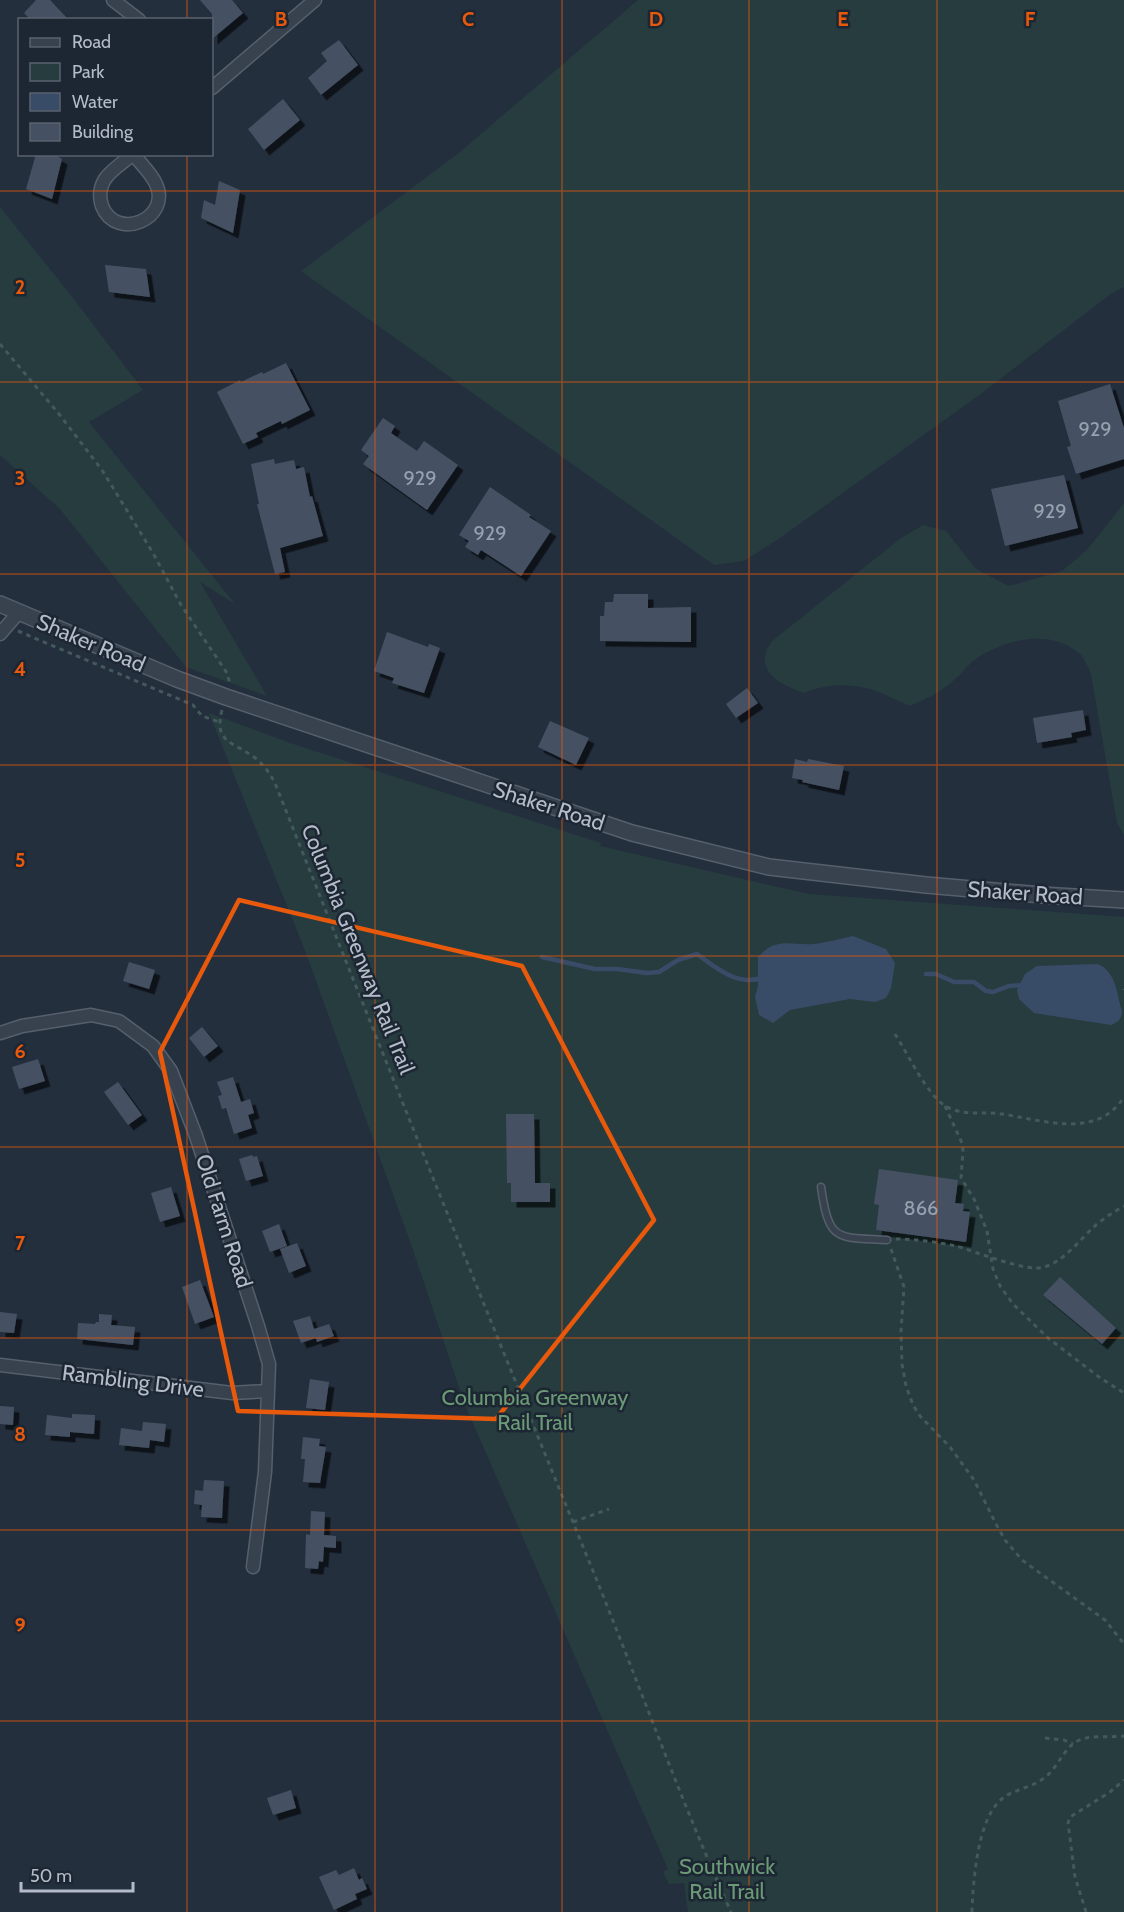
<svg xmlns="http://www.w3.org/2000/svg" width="1124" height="1912" viewBox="0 0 1124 1912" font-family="Cabin,sans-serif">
  <defs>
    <filter id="shadow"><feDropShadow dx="5.5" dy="5.5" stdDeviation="0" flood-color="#0009"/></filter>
  </defs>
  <rect width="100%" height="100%" fill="#242f3e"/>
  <path fill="#263c3f" d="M638,0H1124V287L1112,293L978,396L780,538L744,561L714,565L301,271L460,152Z
    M0,207L70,294L143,390L89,422L235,604L200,582L267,696L186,667L60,509L0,455Z
    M1124,503V835L1117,823L1091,674C1088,668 1085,659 1080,654C1051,628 1007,639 977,658C968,664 962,674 954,680C941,692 926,699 910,706C897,701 884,693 870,689C850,683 824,684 804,693C781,685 752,671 771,642L901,538L923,525L946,531L976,569L1009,586L1062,571L1087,550Z
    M209,713L296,745L601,843L600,846L809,894L1124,917V1912H688L684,1883L669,1884L663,1872L668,1869L465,1405L412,1247L306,953Z"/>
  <path fill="#394c67" d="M853,936L886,949L895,963L891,988L886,998L875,1002L850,999L790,1010L773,1023L759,1015L755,997L758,986V957C777,936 791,946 815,944C828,942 840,939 853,936Z
    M1097,964C1116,970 1117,995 1122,1011C1122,1019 1118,1022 1111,1025L1034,1013L1019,999L1017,990L1025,974L1037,966Z"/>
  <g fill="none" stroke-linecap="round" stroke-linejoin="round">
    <path stroke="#394c67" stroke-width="4.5" d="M542,957L595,969H617L647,973L659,972L678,960L697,954C716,968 737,986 762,978
      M926,974H936L954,982H974L986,991L993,992L1009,986L1025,985"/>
  </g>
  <path fill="#455162" filter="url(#shadow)" d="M36,0H50L69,20H31L24,13Z
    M200,0H232L243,13L212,39V14Z
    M339,40L358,65L321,95L308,78L327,61L321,53Z
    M283,99L300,120L264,150L248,129Z
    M36,154H53L62,159L52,199L26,189Z
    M219,181L240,190L233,233L201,218L204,200L215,205Z
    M105,265L146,269L150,297L109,292Z
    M286,363L310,410L282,424L281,421L256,433L258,437L243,444L217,392L240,380L241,382L262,372L263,374Z
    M1110,384L1124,428V459L1076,474L1067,447L1071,446L1058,401Z
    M383,418L395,426L391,433L417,451L424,441L458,465L427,510L363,464L369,456L361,450Z
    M274,459L275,464L294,460L296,469L304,467L310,497L312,496L323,536L280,548L285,572L275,574L257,504H259L251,464Z
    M1064,475L1078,528L1005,546L991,489Z
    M490,487L531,515L529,517L551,531L521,576L481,550L478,555L465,547L469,541L459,535Z
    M614,594H648V608L691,607V642L600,641V616H604L605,602H613Z
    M387,632L428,647L429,644L440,648L424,693L392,683L394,678L374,671Z
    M747,688L758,703L736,718L726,704Z
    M1083,710L1086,730L1071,733L1072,737L1037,743L1033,718Z
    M550,721L589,738L576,765L538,747Z
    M795,759L807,762L808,759L844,766L839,790L802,782L803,780L792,778Z
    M129,962L155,970L149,989L123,981Z
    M202,1027L218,1046L204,1057L189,1038Z
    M38,1059L45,1081L19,1089L12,1067Z
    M233,1077L241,1102L250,1099L254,1113L248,1115L252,1128L234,1134L226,1108L222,1109L218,1096L222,1095L217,1082Z
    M118,1082L142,1115L128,1125L104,1092Z
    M506,1114H534L535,1183H550V1202H511V1183H507Z
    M252,1155L253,1157L257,1156L263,1176L246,1181L239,1159Z
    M879,1169L958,1180L955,1203L964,1204L963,1211L970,1212L966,1242L876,1230L879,1205L874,1204Z
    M171,1187L180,1216L160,1222L151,1193Z
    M279,1224L287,1246L270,1252L262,1231Z
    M297,1243L306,1266L289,1273L280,1249Z
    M1060,1277L1116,1328L1102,1344L1043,1295Z
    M200,1280L214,1317L195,1324L182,1287Z
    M0,1312L17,1314L14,1333L0,1332Z
    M99,1314L112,1315L111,1325L135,1327L133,1345L77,1339L78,1323L95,1324L96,1322H99Z
    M310,1316L314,1329L329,1324L334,1336L317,1342L316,1338L301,1343L293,1321Z
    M310,1379L329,1382L325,1410L306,1408Z
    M0,1406L14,1407L13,1425L0,1424Z
    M72,1414L95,1415L94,1434L70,1432V1437L45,1435L47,1415L72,1418Z
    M143,1422L166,1424L164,1442L150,1440L149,1448L119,1445L121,1428L142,1431Z
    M303,1437L320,1439L319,1446L326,1447L320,1483L303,1482L305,1459H301Z
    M204,1480L224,1481L222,1518L201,1517L202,1505L194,1504L195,1490L203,1491Z
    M311,1511L325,1512L324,1535L336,1536V1548L324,1547L323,1562L319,1561L318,1569L305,1568L306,1534L310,1535Z
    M291,1790L296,1808L273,1815L267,1798Z
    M354,1868L359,1880L362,1878L367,1889L355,1894L357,1899L334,1910L319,1877L336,1870L339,1875Z"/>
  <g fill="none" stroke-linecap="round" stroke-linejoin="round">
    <g stroke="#565f6c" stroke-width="9">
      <path id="service" d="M821,1187C829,1243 837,1237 887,1240"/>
    </g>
    <g stroke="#565f6c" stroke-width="15">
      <path id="minor" d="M113,0L139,20
        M212,88L315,0
        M133,154C124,162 111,170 105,179C100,187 99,197 102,206C116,242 172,219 156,184C151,173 141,164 133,154
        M0,634L19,612
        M0,1033L22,1026L91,1015L119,1021L153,1046L171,1071L196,1136L258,1326L269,1364L265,1472L253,1567
        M0,1365L232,1393L267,1391"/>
    </g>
    <g stroke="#565f6c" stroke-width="18">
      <path id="tertiary" d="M0,604L177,679L226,697L632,833L769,867L926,885L1042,895L1124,900"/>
    </g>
    <path stroke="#44595c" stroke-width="3" stroke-dasharray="4.5 4.5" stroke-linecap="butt" d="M0,344L59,414L102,470L153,553L181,605L227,673L230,684
      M18,631L193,705L202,716L219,722
      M222,710C214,741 230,741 251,755C262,762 269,772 275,783C379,1045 484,1306 591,1566C638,1681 680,1799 731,1912
      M1124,989V990
      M895,1034C908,1054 926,1093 944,1105C962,1117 982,1111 1002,1114C1042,1120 1097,1140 1124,1097
      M945,1106L962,1143L963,1151L961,1178L974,1199L987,1231L993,1269L1000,1286L1013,1304L1048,1338L1099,1377L1124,1393
      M896,1239C915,1239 937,1242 956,1246C974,1251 1028,1273 1044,1267C1065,1261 1081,1238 1097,1224C1106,1217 1115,1211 1124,1206
      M891,1249L904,1287L901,1331L902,1364L906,1386L913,1405L920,1416L950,1447L974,1480L996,1524L1005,1540L1022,1560L1105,1620L1124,1644
      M573,1522L609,1509
      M1045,1738L1064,1740L1073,1744
      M972,1912C973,1883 977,1817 1003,1798C1015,1789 1031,1788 1044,1778C1057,1769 1062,1752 1074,1743C1086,1734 1109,1738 1124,1736
      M1086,1912L1075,1877L1068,1823L1070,1817L1110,1792L1124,1780"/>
    <use href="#service" stroke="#38414e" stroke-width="6"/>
    <use href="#minor" stroke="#38414e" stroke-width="12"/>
    <use href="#tertiary" stroke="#38414e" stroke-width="15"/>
  </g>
  <path fill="none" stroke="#e8590c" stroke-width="4.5" stroke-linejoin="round" d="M239,900L522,966L654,1220L496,1419L238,1411L160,1052Z"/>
  <path fill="none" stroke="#e8590c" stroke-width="1.5" stroke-opacity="0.55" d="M187,0V20M375,0V1912M562,0V1912M749,0V1912M937,0V1912M187,154V1912M0,191H1124M0,382H1124M0,574H1124M0,765H1124M0,956H1124M0,1147H1124M0,1338H1124M0,1530H1124M0,1721H1124"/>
  <g text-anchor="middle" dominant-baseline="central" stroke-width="5" stroke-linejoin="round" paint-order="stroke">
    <g font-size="20" fill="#98a1af">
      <text x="1095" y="429">929</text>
      <text x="420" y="478">929</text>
      <text x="1050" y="511">929</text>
      <text x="490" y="533">929</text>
      <text x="921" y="1208">866</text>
    </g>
    <g font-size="22" fill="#b4bcc9" stroke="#1d2633">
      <text transform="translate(91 643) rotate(23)">Shaker Road</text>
      <text transform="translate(549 806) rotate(18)">Shaker Road</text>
      <text transform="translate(1025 893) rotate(4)">Shaker Road</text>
      <text transform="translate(358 949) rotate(68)">Columbia Greenway Rail Trail</text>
      <text transform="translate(224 1221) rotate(72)">Old Farm Road</text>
      <text transform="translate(133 1381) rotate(7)">Rambling Drive</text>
    </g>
    <g font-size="22" fill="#6b9a76" stroke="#1d2633">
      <text x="535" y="1397">Columbia Greenway<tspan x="535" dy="25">Rail Trail</tspan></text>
      <text x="727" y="1866">Southwick<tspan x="727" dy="25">Rail Trail</tspan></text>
    </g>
  </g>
  <g font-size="20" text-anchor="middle" font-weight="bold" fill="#e8590c" stroke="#1d2633" stroke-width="5" stroke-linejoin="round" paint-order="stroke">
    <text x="281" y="26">B</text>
    <text x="468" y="26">C</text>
    <text x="656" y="26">D</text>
    <text x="843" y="26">E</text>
    <text x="1030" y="26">F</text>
    <text x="20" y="294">2</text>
    <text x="20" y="485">3</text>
    <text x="20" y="676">4</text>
    <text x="20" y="867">5</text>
    <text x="20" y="1058">6</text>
    <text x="20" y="1250">7</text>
    <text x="20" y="1441">8</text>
    <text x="20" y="1632">9</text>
  </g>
  <rect x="18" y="18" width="195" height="138" fill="#1d2633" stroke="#59626f" stroke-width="1.5"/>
  <rect x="30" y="38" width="30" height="9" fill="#38414e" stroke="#59626f" stroke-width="1.5"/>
  <text x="72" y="48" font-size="18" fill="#b4bcc9">Road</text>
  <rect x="30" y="63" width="30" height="18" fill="#263c3f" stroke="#59626f" stroke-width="1.5"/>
  <text x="72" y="78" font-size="18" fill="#b4bcc9">Park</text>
  <rect x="30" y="93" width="30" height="18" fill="#394c67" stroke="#59626f" stroke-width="1.5"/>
  <text x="72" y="108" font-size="18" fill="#b4bcc9">Water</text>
  <rect x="30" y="123" width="30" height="18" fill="#455162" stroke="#59626f" stroke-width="1.5"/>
  <text x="72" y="138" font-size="18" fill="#b4bcc9">Building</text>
  <path d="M21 1882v9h112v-9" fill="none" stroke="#b4bcc9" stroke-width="3"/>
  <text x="30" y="1882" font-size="18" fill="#b4bcc9" stroke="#1d2633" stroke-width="4.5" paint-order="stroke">50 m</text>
</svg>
